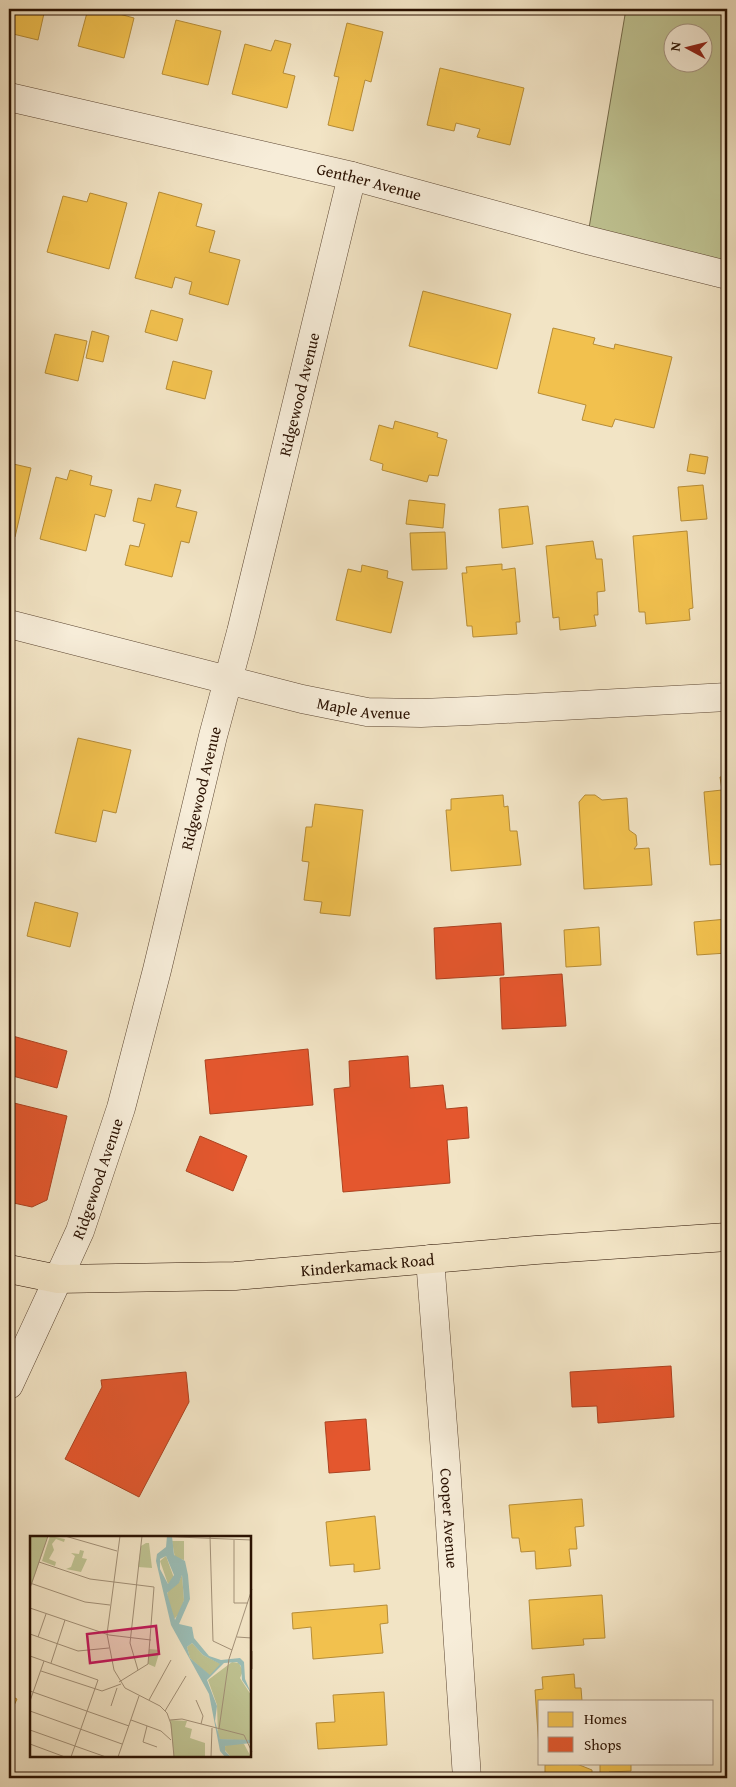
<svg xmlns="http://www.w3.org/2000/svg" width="736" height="1787" viewBox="0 0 736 1787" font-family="'Gentium Book Plus',serif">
  <rect width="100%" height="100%" fill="#f2e4c5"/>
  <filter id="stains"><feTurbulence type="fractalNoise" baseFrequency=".004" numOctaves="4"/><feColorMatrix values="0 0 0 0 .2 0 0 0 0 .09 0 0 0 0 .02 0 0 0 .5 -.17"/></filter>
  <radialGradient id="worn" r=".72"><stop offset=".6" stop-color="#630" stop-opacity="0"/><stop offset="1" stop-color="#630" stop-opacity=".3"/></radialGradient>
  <path fill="#bfc392" stroke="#746a4a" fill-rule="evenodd" d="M626,9H727V275L587,240ZM674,32H704V62H674Z"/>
  <path fill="#f2c14e" stroke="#b68c37" d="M9,9H45L38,40L9,33Z
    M88,9H101L134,18L124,58L78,46Z
    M176,20L221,31L208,85L162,74Z
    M347,23L383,32L371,82L365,80L353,131L328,125L339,77L334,76Z
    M275,40L291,44L283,73L295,76L287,108L232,94L245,44L271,51Z
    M440,68L524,88L510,145L477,137L480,129L456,123L454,131L427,125Z
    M159,192L202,204L196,226L215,231L209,252L240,260L228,305L189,294L192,282L175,277L172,288L135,278Z
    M90,193L127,203L109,269L47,252L63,196L87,202Z
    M423,291L511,314L497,369L409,346Z
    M151,310L183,319L177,341L145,332Z
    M553,328L595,338L593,344L614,349L615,344L672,357L654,428L615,419L612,427L582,420L586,405L538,393Z
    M92,331L109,336L103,362L86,358Z
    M55,334L87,341L78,381L45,373Z
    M173,361L212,371L205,399L166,389Z
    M395,421L438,433L437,437L447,440L438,476L429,475L427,482L382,470L383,464L370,460L379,425L393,429Z
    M690,454L708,457L705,474L687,471Z
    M9,463L31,468L15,537L9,535Z
    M70,470L92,476L90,485L112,490L105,517L95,514L86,551L40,539L56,477L67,480Z
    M155,484L181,490L176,507L197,512L189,543L181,541L172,577L125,565L130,545L139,547L145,524L133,521L138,498L151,501Z
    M703,485L707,519L681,521L678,487Z
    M409,500L445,504L443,528L406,524Z
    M528,506L533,544L502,548L499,509Z
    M687,531L693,608L689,609L690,620L646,624L645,612H639L633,536Z
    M445,532L447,569L412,570L410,533Z
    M726,533H727V609L722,545H727Z
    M593,541L596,559H602L605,591L597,592L598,615H594L596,626L560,630L559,617L553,618L546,546Z
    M502,564V570L515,568L520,622H516L517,634L473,637L472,626H467L462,573H467L466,567Z
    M362,565L388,571L387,578L403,582L391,633L336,620L348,569L361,572Z
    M78,738L131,750L116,813L103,810L96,842L55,833Z
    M727,776V864L710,865L704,792L722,790L720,777Z
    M503,795L504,807L508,806L510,831H517L521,865L451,871L446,810H451V799Z
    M585,795H595L602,800L627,798L629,830L636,835L637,845L634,849L649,848L652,885L584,889L579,802Z
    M315,804L363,810L350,916L320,913L322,902L304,900L309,862L302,861L306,827H312Z
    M35,902L78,913L70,947L27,936Z
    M727,919V953L697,955L694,922Z
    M599,927L601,965L566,967L564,930Z
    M582,1499L584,1526L575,1527L577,1549H569L571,1566L536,1569L535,1551L521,1552L519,1538H512L509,1505Z
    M375,1516L380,1569L354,1572V1564L330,1566L326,1522Z
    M602,1595L605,1638L583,1639L584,1645L532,1649L529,1600Z
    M387,1605L388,1623L380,1624L383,1653L313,1659L311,1627L293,1629L292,1613Z
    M574,1674L575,1688H581L582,1701H540L539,1748L535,1690L543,1689L542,1677Z
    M384,1692L387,1745L318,1749L316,1723L335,1722L333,1695Z
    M9,1695L17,1699L9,1716Z
    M600,1763H631V1771L609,1772L610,1778H600Z
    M577,1764L592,1770V1778H545V1765Z"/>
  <path fill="#e4572e" stroke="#ac4220" d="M501,923L504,975L436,979L434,928Z
    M562,974L566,1026L502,1029L500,978Z
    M9,1035L67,1051L57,1088L9,1075Z
    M308,1049L313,1105L210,1114L205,1060Z
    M408,1056L410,1088L443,1085L446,1109L467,1107L469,1138L447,1140L450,1183L343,1192L334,1089L350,1087L349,1061Z
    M727,1063V1097L724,1064Z
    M9,1102L14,1103L9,1125Z
    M14,1103L67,1116L47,1200L32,1207L9,1202V1125Z
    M200,1136L247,1156L233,1191L186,1171Z
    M671,1366L674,1417L598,1423L597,1406L572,1407L570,1372Z
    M186,1372L189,1402L139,1497L65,1459L102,1387L101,1380Z
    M366,1419L370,1470L329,1473L325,1422Z"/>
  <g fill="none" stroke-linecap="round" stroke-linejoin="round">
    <g stroke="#5c4632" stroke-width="29">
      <g id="minor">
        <path id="s1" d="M9,97L352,176L587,240L727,275"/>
        <path id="s2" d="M9,624L302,699L367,712L421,713L470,711L727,697"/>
        <path id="s3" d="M430,1259L446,1465L467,1778"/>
        <path id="s4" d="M58,1279L80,1231L121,1108L157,970L213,736L241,632L352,176"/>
      </g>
    </g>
    <g stroke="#5c4632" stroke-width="29">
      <path id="tertiary" d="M9,1385L58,1279"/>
    </g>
    <g stroke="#2a1101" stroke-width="29">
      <g id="primary">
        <path id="s5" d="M9,1269L58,1279L235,1276L536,1250L727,1237"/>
      </g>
    </g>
    <use href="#minor" stroke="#f7edd9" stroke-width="28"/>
    <use href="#tertiary" stroke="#f7edd9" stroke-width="28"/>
    <use href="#primary" stroke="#f2e4c5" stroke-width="28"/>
  </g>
  <g text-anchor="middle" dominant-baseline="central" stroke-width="5" stroke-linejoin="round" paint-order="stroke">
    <g font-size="16" fill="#2a1101" stroke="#f7edd9">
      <text stroke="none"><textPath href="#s1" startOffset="370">Genther Avenue</textPath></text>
      <text stroke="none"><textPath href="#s4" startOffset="918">Ridgewood Avenue</textPath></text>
      <text stroke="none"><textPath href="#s2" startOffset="365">Maple Avenue</textPath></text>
      <text stroke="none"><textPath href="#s4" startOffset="512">Ridgewood Avenue</textPath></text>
      <text stroke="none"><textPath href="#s4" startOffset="108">Ridgewood Avenue</textPath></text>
      <text stroke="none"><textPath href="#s5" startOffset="360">Kinderkamack Road</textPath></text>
      <text stroke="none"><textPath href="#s3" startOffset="260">Cooper Avenue</textPath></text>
    </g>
  </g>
  <g transform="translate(30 1536)">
    <rect width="221" height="221" fill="#f2e4c5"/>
    <path d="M0,0H18L2,48L0,47ZM20,0L35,3L34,6L26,3L22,8L24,14L19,23L26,26L25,30L12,25ZM142,5H154V24L145,22ZM116,7H119L122,32L108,31L111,10ZM50,14L54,15L52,22L57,23L51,36L36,33L41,31L45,20L41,17L49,18ZM136,20L144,42L138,48L130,25ZM152,39L154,64L150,77L143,84L137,58L140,52L149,46ZM162,107L173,119L191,128L180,140L160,122L157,111ZM119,113L130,114L125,131L118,128ZM202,126L209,127L213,135L210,142L221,159V209L219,205L190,203L188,200L187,169L178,144ZM140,184L157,185L155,191L162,193L160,202L175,207V221H144ZM198,208H214L221,221H201L193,212Z" fill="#bfc392"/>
    <path d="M137,0H142L144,19L155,25L158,39L160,63L149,88L162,91L164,102L179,120L191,124L210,122L214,126L215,143L221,157L212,144L211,130L207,126L194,127L177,144L187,170L185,185L190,203L221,204V207L195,210V215L201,221H195L190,215L179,158L141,89L126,25L127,18L136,11ZM136,20L144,39L138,48L130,33V23ZM152,39L154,64L145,84L137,57L149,47ZM162,107L173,119L190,128L180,139L160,122L157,111Z" fill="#9bbeb7" fill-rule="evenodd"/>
    <path fill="none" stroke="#a29077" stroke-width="1" d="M35,0L87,15M90,0L77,98L84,134L95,152L130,170L137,177L141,188L144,221M122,0L222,4M180,0L183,105L202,114M204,4V67H218M9,26L60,43L124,51L118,128L89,146M0,47L55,66L80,69M0,52L18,0M0,72L79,99L121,104M0,98L48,115L79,112M8,101L16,78M207,101L222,102M222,115V133M0,120L68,144L41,221M21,127L35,84M108,134L100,107L112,0M11,135L72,155L91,148M0,155L99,190M119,164L141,124M166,164L173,180L171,188M0,165L14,125M81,170L87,152M0,175L92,208M135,175L156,140M101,184L131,195L141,204M140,184L152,183L214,199L222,216M117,190L113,206L127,211M189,193L199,123L222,53M0,194L76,221M0,208L35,221M88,221L109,160M181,221L182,192"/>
    <path fill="#c2185b" fill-opacity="0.15" stroke="#c2185b" stroke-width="2.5" d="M126,90L129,118L60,127L57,98Z"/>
    <rect width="221" height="221" fill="none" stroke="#2a1101" stroke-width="2.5"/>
  </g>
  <rect width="736" height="1787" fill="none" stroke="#f2e4c5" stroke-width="30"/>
  <rect x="10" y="10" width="716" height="1767" fill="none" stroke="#2a1101" stroke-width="2.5"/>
  <rect x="15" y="15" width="706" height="1757" fill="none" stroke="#2a1101"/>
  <rect x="538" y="1700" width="175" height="65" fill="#f7edd9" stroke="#a59583"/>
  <rect x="548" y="1712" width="25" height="15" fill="#f2c14e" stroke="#a59583"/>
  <text x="584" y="1724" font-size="15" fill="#2a1101">Homes</text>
  <rect x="548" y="1737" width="25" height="15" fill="#e4572e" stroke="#a59583"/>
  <text x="584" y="1750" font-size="15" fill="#2a1101">Shops</text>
  <g transform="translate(688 48) rotate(277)"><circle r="24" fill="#f7edd9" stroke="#a59583"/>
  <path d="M0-4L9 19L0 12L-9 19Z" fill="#8f2418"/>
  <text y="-8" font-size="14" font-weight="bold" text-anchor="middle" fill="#2a1101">N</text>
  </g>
  <rect width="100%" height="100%" filter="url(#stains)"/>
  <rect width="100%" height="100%" fill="url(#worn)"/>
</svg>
